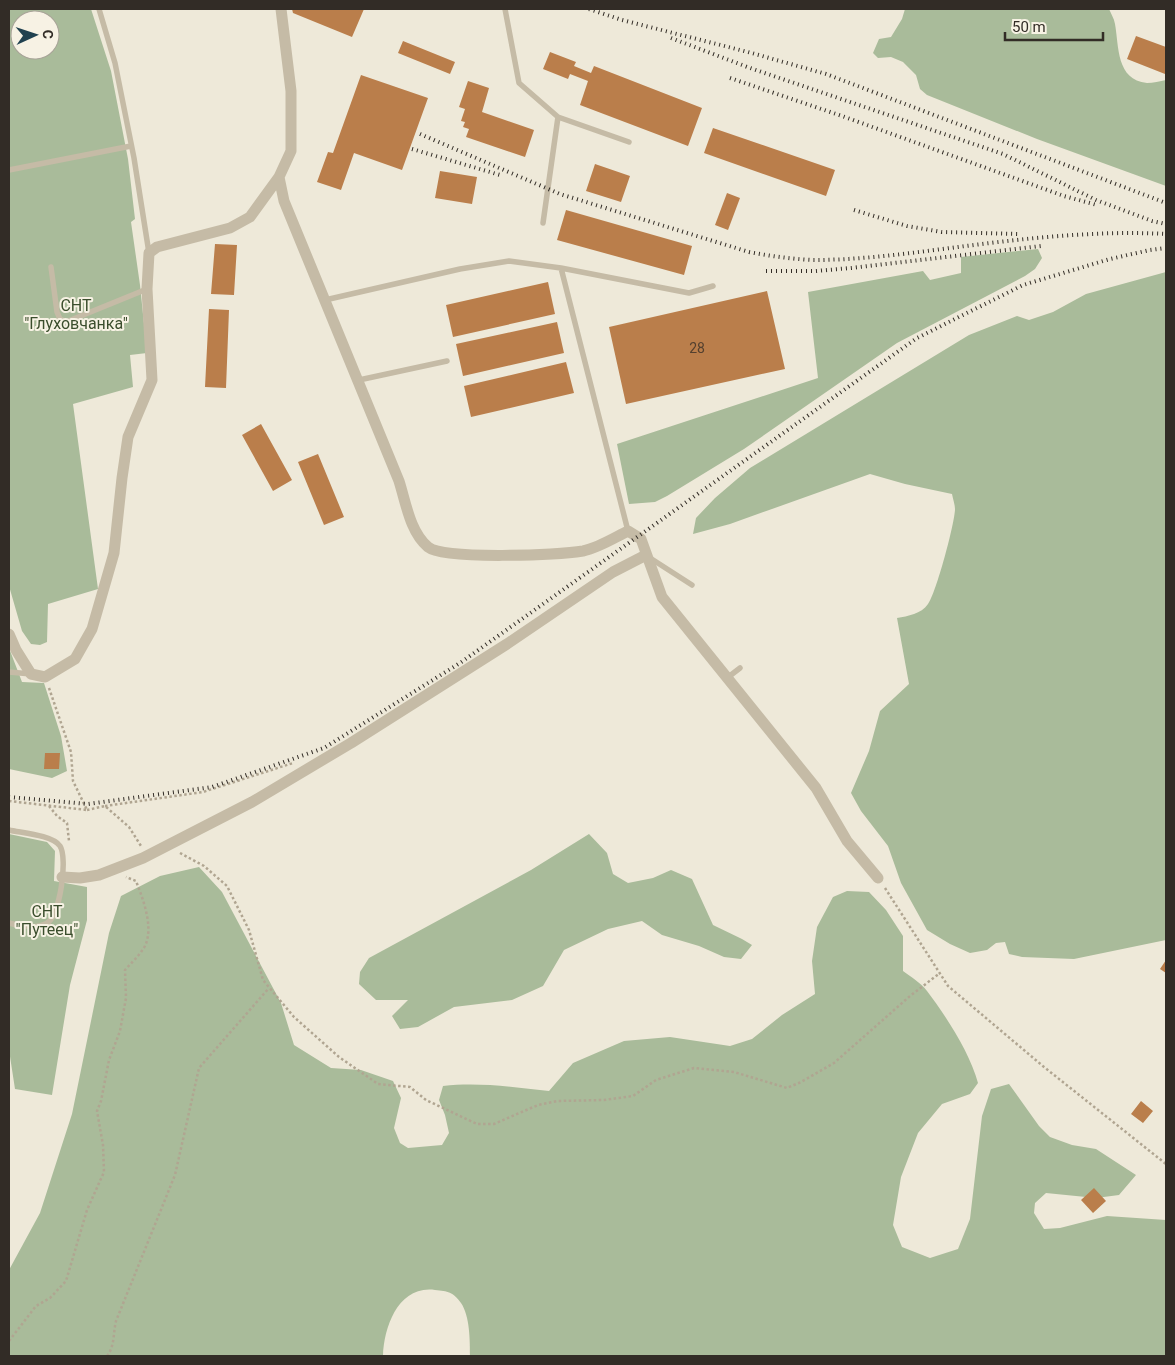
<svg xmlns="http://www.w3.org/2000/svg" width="1175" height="1365" viewBox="0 0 1175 1365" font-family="Roboto,sans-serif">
  <rect width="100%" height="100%" fill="#eee9d9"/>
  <path fill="#a9bb9a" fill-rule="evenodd" d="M9,9H91L111,71L128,159L135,219L131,222L140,285L147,353L130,355L133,387L73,404L98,589L48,604L47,642L40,645L31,644L22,631L9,586ZM20,20H50V50H20Z
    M905,9H1109C1111,14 1114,18 1115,24C1119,46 1116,80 1147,83C1153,83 1160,81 1166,80V186L1037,139L927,95L920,89L916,75L903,62L891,57L878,58L873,53L879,39L891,37L902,19Z
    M1038,249L1042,258L1035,269L1025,276L897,343L744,449L667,496L655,502L629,504L617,444L818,378L808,292L923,271L930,280L961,273V257Z
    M1166,272V940L1074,959L1022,957L1009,954L1005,942L996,943L987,950L970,953L950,944L927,930L901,883L888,846L861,811L851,793L869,751L880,711L909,684L897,618C908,616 921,614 928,604C936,594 955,522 955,509C955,505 953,499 952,494L905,484L870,474L730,524L693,534L696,518L715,498L750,468L969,335L1017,316L1029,320L1053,312L1086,294Z
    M9,648L22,682L44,683L61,736L67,771L52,778L9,769Z
    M9,834L47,842L55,851L54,881L87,887V920L70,985L52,1095L15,1089L9,1050Z
    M589,834L607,853L613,874L628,883L653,878L671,870L692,879L713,925L742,939L752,945L741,959L724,957L699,946L662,935L642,921L608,929L564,950L543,986L512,1000L454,1007L418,1027L400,1029L392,1016L408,1000H376L359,984L360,972L369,958L531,870Z
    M199,867L222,892L281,1003L294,1045L331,1068L361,1070L393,1081L401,1098L394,1128L400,1143L408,1148L442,1145L449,1133L445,1115L439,1100L443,1086C478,1082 513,1087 549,1091L573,1063L624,1041L670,1037L730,1046L752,1039L782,1015L815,994L812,961L817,927L833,897L847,891L869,892L886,910L903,936V971C911,977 921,983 927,991C946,1016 970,1053 978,1083L970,1094L942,1104L918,1133L901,1177L893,1225L902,1247L930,1258L958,1249L970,1219L982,1116L991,1089L1009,1084L1039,1126L1050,1137L1072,1145L1096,1149L1136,1175L1119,1195L1096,1198L1046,1193L1035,1203L1034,1213L1044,1229L1060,1228L1107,1216L1166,1220V1356H470C470,1341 470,1316 461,1303C453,1292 448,1291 435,1290C399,1285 384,1326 383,1356H9V1270L40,1213L72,1114L109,933L121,896L160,876Z"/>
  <path fill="#ba7e4b" d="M292,9H364L352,37L293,13Z
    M1136,36L1166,47L1165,74L1127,59Z
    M403,41L455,62L450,74L398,53Z
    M550,52L576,62L574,66L591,73L594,66L702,108L688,146L580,105L588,81L570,74L568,79L543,69Z
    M361,75L428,98L402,170L354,153L341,190L317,182L328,152L333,153Z
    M468,81L489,88L482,112L534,130L525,157L466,137L469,129L463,127L465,122L461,121L465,109L459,107Z
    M713,128L835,170L826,196L704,153Z
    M595,164L630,176L621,202L586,191Z
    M440,171L477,177L472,204L435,198Z
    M727,193L740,198L728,230L715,225Z
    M566,210L692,246L684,275L557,240Z
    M215,244L237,245L234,295L211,294Z
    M548,282L555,314L453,337L446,305Z
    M767,291L785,369L626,404L609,327Z
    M209,309L229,310L226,388L205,387Z
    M557,322L564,353L463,376L456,344Z
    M566,362L574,393L471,417L464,386Z
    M261,424L292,480L273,491L242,435Z
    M318,454L344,517L324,525L298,462Z
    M45,753H60L59,769H44Z
    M1166,960V973L1160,969Z
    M1141,1101L1153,1111L1143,1123L1131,1114Z
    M1094,1188L1106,1201L1093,1213L1081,1200Z"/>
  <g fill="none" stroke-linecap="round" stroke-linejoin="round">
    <path stroke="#b0a591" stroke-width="2.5" stroke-dasharray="2.5 2.5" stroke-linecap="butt" d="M9,801L87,810L73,781L71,752L49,688
      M49,806L57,816L67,823L69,841
      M105,806L203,792L293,763
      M87,810L105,806L129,827L141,846
      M180,853L204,866L227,886L249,930L263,980L294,1017L339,1057L378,1084L410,1087L426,1100L477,1124H494L538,1105L557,1101L604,1100L633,1096L656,1080L694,1068L734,1072L787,1088L801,1082L834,1063L910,996L940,973
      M885,888L948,986L1044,1067L1166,1164
      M9,1341L36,1306L50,1298L66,1281L87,1210L104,1172L103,1145L97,1111L101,1101L109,1060L120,1031L126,998L125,970C132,962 140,955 145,946C154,927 143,899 136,881L126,877
      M107,1356C115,1346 113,1333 116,1321L175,1175L199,1068L269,988"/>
    <path stroke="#c5bba6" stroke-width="5.5" d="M99,9L115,63L134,158L149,253
      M505,9L519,83L558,117L629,142
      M9,170L131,146
      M543,223L558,117
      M51,267L57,312L60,319L66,322L147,289
      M561,268L628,531
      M325,300L460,269L509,261L561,268L689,293L713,286
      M359,380L447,361
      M650,558L692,585
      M9,672L31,674
      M727,678L740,668
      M9,830C22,833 52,835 60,846C68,858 60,916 47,923C37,929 19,926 9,923"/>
    <path stroke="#c5bba6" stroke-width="11" d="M281,9L291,91V151L279,177L284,201L399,481C406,503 410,532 428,547C444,560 558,555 583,551C598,548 614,538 628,531L641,539L662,597L816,788L847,841L878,878
      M9,634L16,650L31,674L45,677L75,659L92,629L114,553L122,478L128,437L152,380L147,289L149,253L157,247L230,228L250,217L279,177
      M62,877L80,878L99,875L143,858L252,802L351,743L507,644L613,572L646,555"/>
    <path stroke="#322c26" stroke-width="4" stroke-dasharray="1 4" stroke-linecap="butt" d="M589,9L622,20L748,52L826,74L1166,203
      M671,38L750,68L1003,154L1096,200L1152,221L1166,224
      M730,78L842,116L1064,196L1097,205
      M420,134L560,194L749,252C770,256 791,259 813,260C859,260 904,254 950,248C1020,239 1095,230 1166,234
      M412,149L500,175
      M854,210L907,226L942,232L1019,234
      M766,271H816L851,268L1041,246
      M9,797L88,804L212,787L324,748L460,663L917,338L1023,285L1110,259L1150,250L1166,248"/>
  </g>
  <g text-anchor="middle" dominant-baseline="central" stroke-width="4" stroke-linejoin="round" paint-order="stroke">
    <g font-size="14" fill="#54402f">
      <text x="697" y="348">28</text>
    </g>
    <g font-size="16" fill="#3a4d2c" stroke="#f7f2e4">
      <text x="76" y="305">СНТ<tspan x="76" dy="18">"Глуховчанка"</tspan></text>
      <text x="47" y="911">СНТ<tspan x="47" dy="18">"Путеец"</tspan></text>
    </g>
  </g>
  <rect width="1175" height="1365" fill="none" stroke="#322c26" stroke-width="20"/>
  <g transform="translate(35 35) rotate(87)"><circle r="24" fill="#f7f2e4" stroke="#a8a398"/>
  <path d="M0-4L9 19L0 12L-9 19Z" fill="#20414f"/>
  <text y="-8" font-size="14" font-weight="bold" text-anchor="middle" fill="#322c26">С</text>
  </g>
  <path d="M1005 32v8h98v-8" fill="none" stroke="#322c26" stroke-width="2.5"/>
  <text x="1012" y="32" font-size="15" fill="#322c26" stroke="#f7f2e4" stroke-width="4" paint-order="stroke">50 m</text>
</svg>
